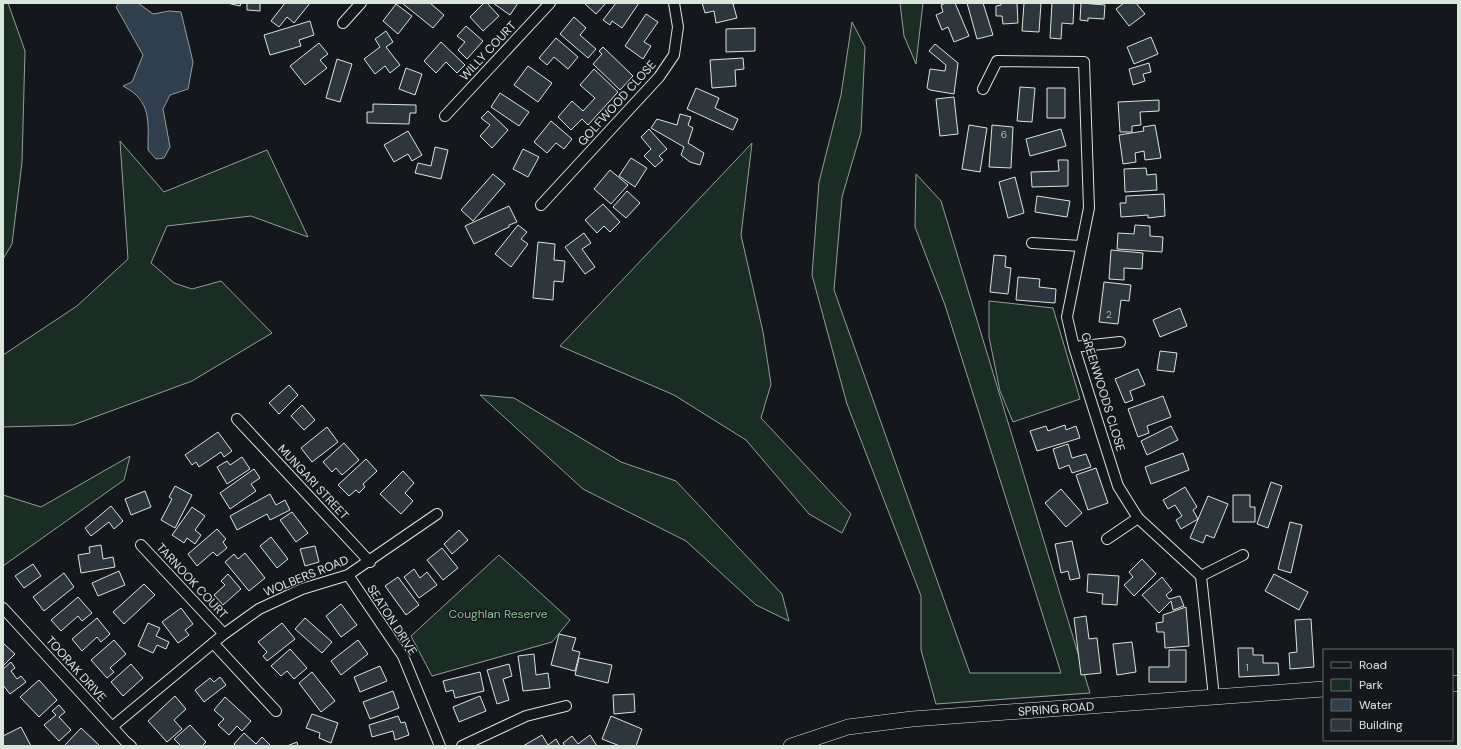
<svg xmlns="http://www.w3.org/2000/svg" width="1461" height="749" viewBox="0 0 1461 749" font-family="'DM Sans',sans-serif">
  <rect width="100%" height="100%" fill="#14181c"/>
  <path fill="#1a2d24" stroke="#939e99" d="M3,3H8L25,51L22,162L12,244L3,259Z
    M900,3H923L916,64L904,36Z
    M852,22L865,47L861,132L842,197L834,290L970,673H1061L945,305L915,227L916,174L941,201L1090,693L936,704L921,650V596L847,404L812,275L819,182L841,95Z
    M120,141L164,192L267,150L308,237L251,216L167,226L151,263L174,283L192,289L221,281L272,333L192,381L73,425L3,427V355L77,306L128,259Z
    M752,143L741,235L763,332L771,384L761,418L851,514L842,533L809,514L746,440L674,395L560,346Z
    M989,301L1053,308L1080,399L1013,422L1000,391L989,337Z
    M480,395L514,398L621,462L676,481L782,594L789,621L756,605L686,541L583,489Z
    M130,456L124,480L3,566V495L41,507Z
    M499,555L570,620L552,642L432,676L411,636Z"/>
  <path fill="#2f3f4d" stroke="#939e99" d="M119,3H138L153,14L169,11L181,12L193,62L188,89L170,95L163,109L170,147L164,158L156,159L148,150C148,121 152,101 123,86L132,82L143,55L116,7Z"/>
  <path fill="#2c363c" stroke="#d8e6dc" d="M227,3H241L240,6Z
    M247,3H263L260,4V11L247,10Z
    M285,3H310L294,23L287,17L279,27L271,21Z
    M402,3H430L444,15L433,28Z
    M484,3H487L499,16L483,31L470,17Z
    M493,3H518L510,15Z
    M584,3H606L596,14Z
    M616,3H639L622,28L612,21L610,25L603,20Z
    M702,3H738L733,4L737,18L716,23L714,11L705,13Z
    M946,3H955L969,36L954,42L948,27L942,30L936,15L943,12L941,5Z
    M967,3H983L993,35L977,39Z
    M1001,3H1017L1018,23L1003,24L1002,16H996V6L1001,5Z
    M1024,3H1041L1039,32L1022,31Z
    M1052,3H1074L1073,24L1062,23L1061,39L1050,38Z
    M1081,3L1105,5L1104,19L1088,18V21L1080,20Z
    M1124,3H1136L1145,14L1129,26L1116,9Z
    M396,4L412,16L398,34L383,21Z
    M646,14L658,22L644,42L651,46L643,59L625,46Z
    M574,17L586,28L580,35L596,49L588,58L560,34Z
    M310,21L314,35L299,40L301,46L270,55L264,35Z
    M466,26L483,41L467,59L458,50L465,42L457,36Z
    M755,28V51L726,52V29Z
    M386,31L393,42L386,47L400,65L390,73L385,66L375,74L364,59L380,47L375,39Z
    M1151,37L1158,54L1134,64L1127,47Z
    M556,38L578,57L568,69L554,57L547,65L539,58Z
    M441,42L465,65L457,73L446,62L436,73L424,61Z
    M319,43L328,54L320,60L327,68L305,85L290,66Z
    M935,44L958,63L954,94L930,90L927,88L930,69L945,71L946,65L929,51Z
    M603,47L633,76L620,90L593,64L602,54L599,51Z
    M743,58L744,69L735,70L736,86L712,88L710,60Z
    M337,59L352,64L340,102L326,98Z
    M1149,63L1151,72L1143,74L1145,81L1133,85L1129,69Z
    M528,66L552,83L538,102L514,85Z
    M406,68L422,74L415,95L399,89Z
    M594,69L618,92L588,125L582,119L571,130L558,117L572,101L583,111L595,98L580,85Z
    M1020,87L1035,88L1032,122L1017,121Z
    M696,88L719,98L715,108L738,119L733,130L687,109Z
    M1047,88H1065V118H1047Z
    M500,93L529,112L519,126L491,107Z
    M954,97L958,134L940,136L936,99Z
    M1159,100V111L1140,112L1141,125L1132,126V132H1120L1118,102Z
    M373,104L416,105V113H410L409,124L367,123V112H373Z
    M488,111L508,130L492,148L480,136L490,125L481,118Z
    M680,114L691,117L688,125L693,128L688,143L704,153L700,165L690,162L681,155L684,147L651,128L657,119L677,125Z
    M551,121L572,139L564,149L556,143L547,153L534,142Z
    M969,125L987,128L980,172L962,169Z
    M992,125L1013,127L1011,168L989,167Z
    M1155,125L1161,158L1145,160L1144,151L1135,153L1136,162L1123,164L1119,135L1144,131L1143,127Z
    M649,129L667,149L659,156L663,160L655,167L644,156L651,149L641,137Z
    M1061,129L1066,146L1030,156L1026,139Z
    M408,131L422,155L412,161L408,154L394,162L384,145Z
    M435,147L448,150L441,179L415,173L418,163L431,166Z
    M523,149L539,157L528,177L513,169Z
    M631,158L647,168L635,187L619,176Z
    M1058,160H1068V186L1032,187L1031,172L1059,171Z
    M1146,168L1147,175L1156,174L1157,190L1125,192L1124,169Z
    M610,170L628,185L611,204L594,189Z
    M493,174L505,184L473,221L461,210Z
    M1015,177L1024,213L1008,218L999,182Z
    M627,191L640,203L626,218L613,207Z
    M1164,194L1165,216L1148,218V215L1121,217L1120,203H1126V196Z
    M1037,196L1070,201L1067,217L1035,212Z
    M603,204L620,222L610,232L604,226L597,233L585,220Z
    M509,206L517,222L509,225V227L474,244L465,226Z
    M518,225L527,232L521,239L528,244L511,267L495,254Z
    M1135,225L1150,226V236L1163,237L1162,252L1117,249L1118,233L1134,234Z
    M584,233L591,243L582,249L595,267L585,274L565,247Z
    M538,242L555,244L554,260L565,261L563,282L554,281L553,300L533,298Z
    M1111,250L1143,253L1142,269L1124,268V280L1109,279Z
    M994,255L1006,256L1005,267L1011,268L1008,294L990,292Z
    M1018,277L1040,279L1039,287L1056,289L1055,303L1016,300Z
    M1104,282L1131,285L1129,301L1121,300L1118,324L1099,322Z
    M1180,308L1187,326L1160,337L1153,320Z
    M1160,351L1177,353L1174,372L1157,370Z
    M1138,369L1145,385L1130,391L1133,400L1125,403L1115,379Z
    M289,385L298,395L279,414L269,403Z
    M1163,396L1171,417L1147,426L1149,433L1138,437L1128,409Z
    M302,405L315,420L304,430L291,416Z
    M1065,425L1066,430L1076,426L1080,438L1037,451L1030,431L1046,426L1048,431Z
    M1171,426L1178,440L1147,455L1141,441Z
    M327,427L338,442L312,462L301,448Z
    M218,432L232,451L224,457L221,452L199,467L196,462L192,465L185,455Z
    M344,443L359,460L342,475L336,468L332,472L323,462Z
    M1068,444L1072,458L1086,454L1091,467L1072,473L1069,465L1059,469L1053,449Z
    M1183,453L1189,470L1151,484L1145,467Z
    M242,457L250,469L227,484L217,467L227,461L230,465Z
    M366,459L377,471L363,484L365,487L359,493L356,490L349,496L338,485Z
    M1096,468L1108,503L1088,510L1076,475Z
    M254,469L260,478L251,484L256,491L230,509L220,493Z
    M403,471L414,483L405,493L413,501L401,514L380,494Z
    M1271,482L1282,486L1268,528L1257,524Z
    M175,486L192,495L175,528L161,520L172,499L169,497Z
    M1185,487L1197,507L1193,510L1198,519L1181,529L1176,520L1182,516L1175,505L1168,509L1163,500Z
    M1061,489L1082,513L1066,527L1045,503Z
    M145,491L151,507L131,515L125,499Z
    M270,494L276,505L285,500L290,510L270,520L267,514L237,530L230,516Z
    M1233,495H1250V507H1255V522H1233Z
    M1208,496L1228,504L1214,538L1206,535L1203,543L1190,538Z
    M111,506L123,521L114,529L109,522L91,536L85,528Z
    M192,507L205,516L195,530L201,535L195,544L187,538L184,543L172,535Z
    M292,512L308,533L296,542L280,520Z
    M1290,522L1302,525L1291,573L1278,569Z
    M217,529L226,539L223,542L227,548L217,556L213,552L197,566L188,554Z
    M459,530L468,540L452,554L444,544Z
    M271,537L288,559L277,568L260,546Z
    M1072,541L1080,578L1070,580L1068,571L1061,573L1055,544Z
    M101,545L103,559L113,557L115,567L81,573L78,555L90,553L89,547Z
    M315,546L319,562L305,566L300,549Z
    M442,548L458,568L443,580L427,560Z
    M245,553L265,578L249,591L225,562L234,554L238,559Z
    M1142,559L1156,574L1134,596L1124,585L1133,577L1129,572Z
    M33,564L41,576L24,588L15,576Z
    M414,569L420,578L427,572L437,585L419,598L404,577Z
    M119,571L125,585L98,596L92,583Z
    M64,573L74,587L44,611L33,597Z
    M228,574L241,589L223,605L214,595L225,585L221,581Z
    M1088,574L1119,576L1117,605L1102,604L1103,594L1087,592Z
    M1274,574L1308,592L1299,610L1265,591Z
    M398,577L419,605L406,615L385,586Z
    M1162,577L1172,590L1166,595L1169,599L1180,596L1184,606L1173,610L1171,601L1159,613L1142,595Z
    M144,584L155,595L124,624L113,612Z
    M78,597L92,613L82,621L78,616L61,631L51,620Z
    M341,604L357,625L341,637L326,616Z
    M1186,607L1189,646L1165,648L1164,632H1157L1156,623L1163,622V615Z
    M181,608L193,624L185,630L189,635L178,643L162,622Z
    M1086,616L1089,639L1097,638L1101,673L1081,675L1074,618Z
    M97,618L110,634L101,642L97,637L82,651L72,639Z
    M305,618L332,642L322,653L295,629Z
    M1311,619L1314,667L1290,669L1289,653L1297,652L1295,620Z
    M148,623L160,628L156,636L169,642L166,649L157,645L153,653L138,646Z
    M282,623L295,639L267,661L263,656L267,652L258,642Z
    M559,634L576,638L572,650L580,652L575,671L551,665Z
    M114,640L126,654L110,668L114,672L107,678L91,660Z
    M358,640L368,654L341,675L331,661Z
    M1132,642L1136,672L1117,675L1113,644Z
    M3,643L15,654L4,665L3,664Z
    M1238,648H1253V655H1263V663H1278L1279,675L1239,677Z
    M290,649L307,668L294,679L287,671L281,676L271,666Z
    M1169,650H1186V682H1149V667H1169Z
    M534,654L536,675L548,673L550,688L523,691L518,656Z
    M579,658L612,665L608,683L575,675Z
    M11,662L15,668L11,671L17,679L21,676L26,682L10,694L3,685V669Z
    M131,664L143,678L123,696L111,682Z
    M509,664L512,676L503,679L509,700L497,704L487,670Z
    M380,666L387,681L360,692L354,677Z
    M312,672L335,701L321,712L299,683Z
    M480,672L484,691L455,698L453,690L446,692L443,681Z
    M220,677L226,685L204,702L195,690L210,678L214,682Z
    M39,680L57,700L39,717L20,697Z
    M393,691L399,708L370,719L363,702Z
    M634,694L635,712L614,714L613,695Z
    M175,696L186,709L174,720L182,729L167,742L148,721Z
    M480,696L486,711L459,722L453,707Z
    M225,697L251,721L242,731L237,726L229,735L218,725L224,719L214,710Z
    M59,705L65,712L59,717L71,730L59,741L44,725L56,715L52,711Z
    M312,714L338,723L331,743L319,738L320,733L306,728Z
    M398,716L401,723L405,722L409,735L395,740L393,731L372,737L369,725Z
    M611,716L642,729L636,746H620L602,739Z
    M190,725L206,742L202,746H181L174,739Z
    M21,727L31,746H3V736Z
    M81,728L100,746H64Z
    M244,733L256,744L262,737L271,746H236L234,744Z
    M542,735L548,745L556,739L560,746H523Z
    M590,735L597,746H565L563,743L572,736L578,744Z
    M297,742L298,746H287Z"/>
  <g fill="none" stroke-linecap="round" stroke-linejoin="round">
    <g stroke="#d8e6dc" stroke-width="12">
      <path id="street" d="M343,23L361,3
        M983,89L997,61L1084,62L1089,208L1067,317L1074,347L1118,486L1138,518L1201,576L1214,697
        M445,116L550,3
        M541,205L659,77L674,55L678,27L674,3
        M1032,243L1081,246
        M1074,347L1120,342
        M237,419L370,562
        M1107,539L1138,518
        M141,545L224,634
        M348,575L403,656L440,746
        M1201,576L1243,555
        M3,608L125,741L131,746
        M213,643L276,711
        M112,727L224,634L259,609L302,589L348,575L437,514
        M462,746L526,716L566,706"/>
    </g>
    <g stroke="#d8e6dc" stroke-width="16">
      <path id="secondary" d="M1452,683L1458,684
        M791,746L848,727L912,719L1324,689"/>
    </g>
    <use href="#street" stroke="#14181c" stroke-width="10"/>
    <use href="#secondary" stroke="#14181c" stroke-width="15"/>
  </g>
  <g text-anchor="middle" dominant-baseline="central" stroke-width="3" stroke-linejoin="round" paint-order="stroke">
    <g font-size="10" fill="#adbab4">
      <text x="1004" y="134">6</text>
      <text x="1109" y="314">2</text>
      <text x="1247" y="667">1</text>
    </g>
    <g font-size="12" fill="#d8e6dc" stroke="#14181c">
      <text transform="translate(488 51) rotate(-47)">WILLY COURT</text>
      <text transform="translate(617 103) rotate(-48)">GOLFWOOD CLOSE</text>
      <text transform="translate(1103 392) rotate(73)">GREENWOODS CLOSE</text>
      <text transform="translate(313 482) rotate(47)">MUNGARI STREET</text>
      <text transform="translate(306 576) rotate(-22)">WOLBERS ROAD</text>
      <text transform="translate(192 581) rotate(47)">TARNOOK COURT</text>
      <text transform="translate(392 620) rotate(57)">SEATON DRIVE</text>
      <text transform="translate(76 669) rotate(48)">TOORAK DRIVE</text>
      <text transform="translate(1056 709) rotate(-4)">SPRING ROAD</text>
    </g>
    <g font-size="12" fill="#8ac095" stroke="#14181c">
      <text x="498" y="614">Coughlan Reserve</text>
    </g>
  </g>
  <rect width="1461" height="749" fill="none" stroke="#d8e6dc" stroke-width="8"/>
  <rect x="1323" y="649" width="130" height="92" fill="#14181c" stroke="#626a69"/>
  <rect x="1331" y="662" width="20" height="6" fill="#14181c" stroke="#626a69"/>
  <text x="1359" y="669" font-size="12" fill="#d8e6dc">Road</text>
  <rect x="1331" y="679" width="20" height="12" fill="#1a2d24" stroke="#626a69"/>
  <text x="1359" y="689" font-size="12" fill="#d8e6dc">Park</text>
  <rect x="1331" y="699" width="20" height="12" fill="#2f3f4d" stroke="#626a69"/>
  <text x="1359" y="709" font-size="12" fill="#d8e6dc">Water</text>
  <rect x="1331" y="719" width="20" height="12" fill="#2c363c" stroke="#626a69"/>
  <text x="1359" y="729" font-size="12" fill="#d8e6dc">Building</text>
</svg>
